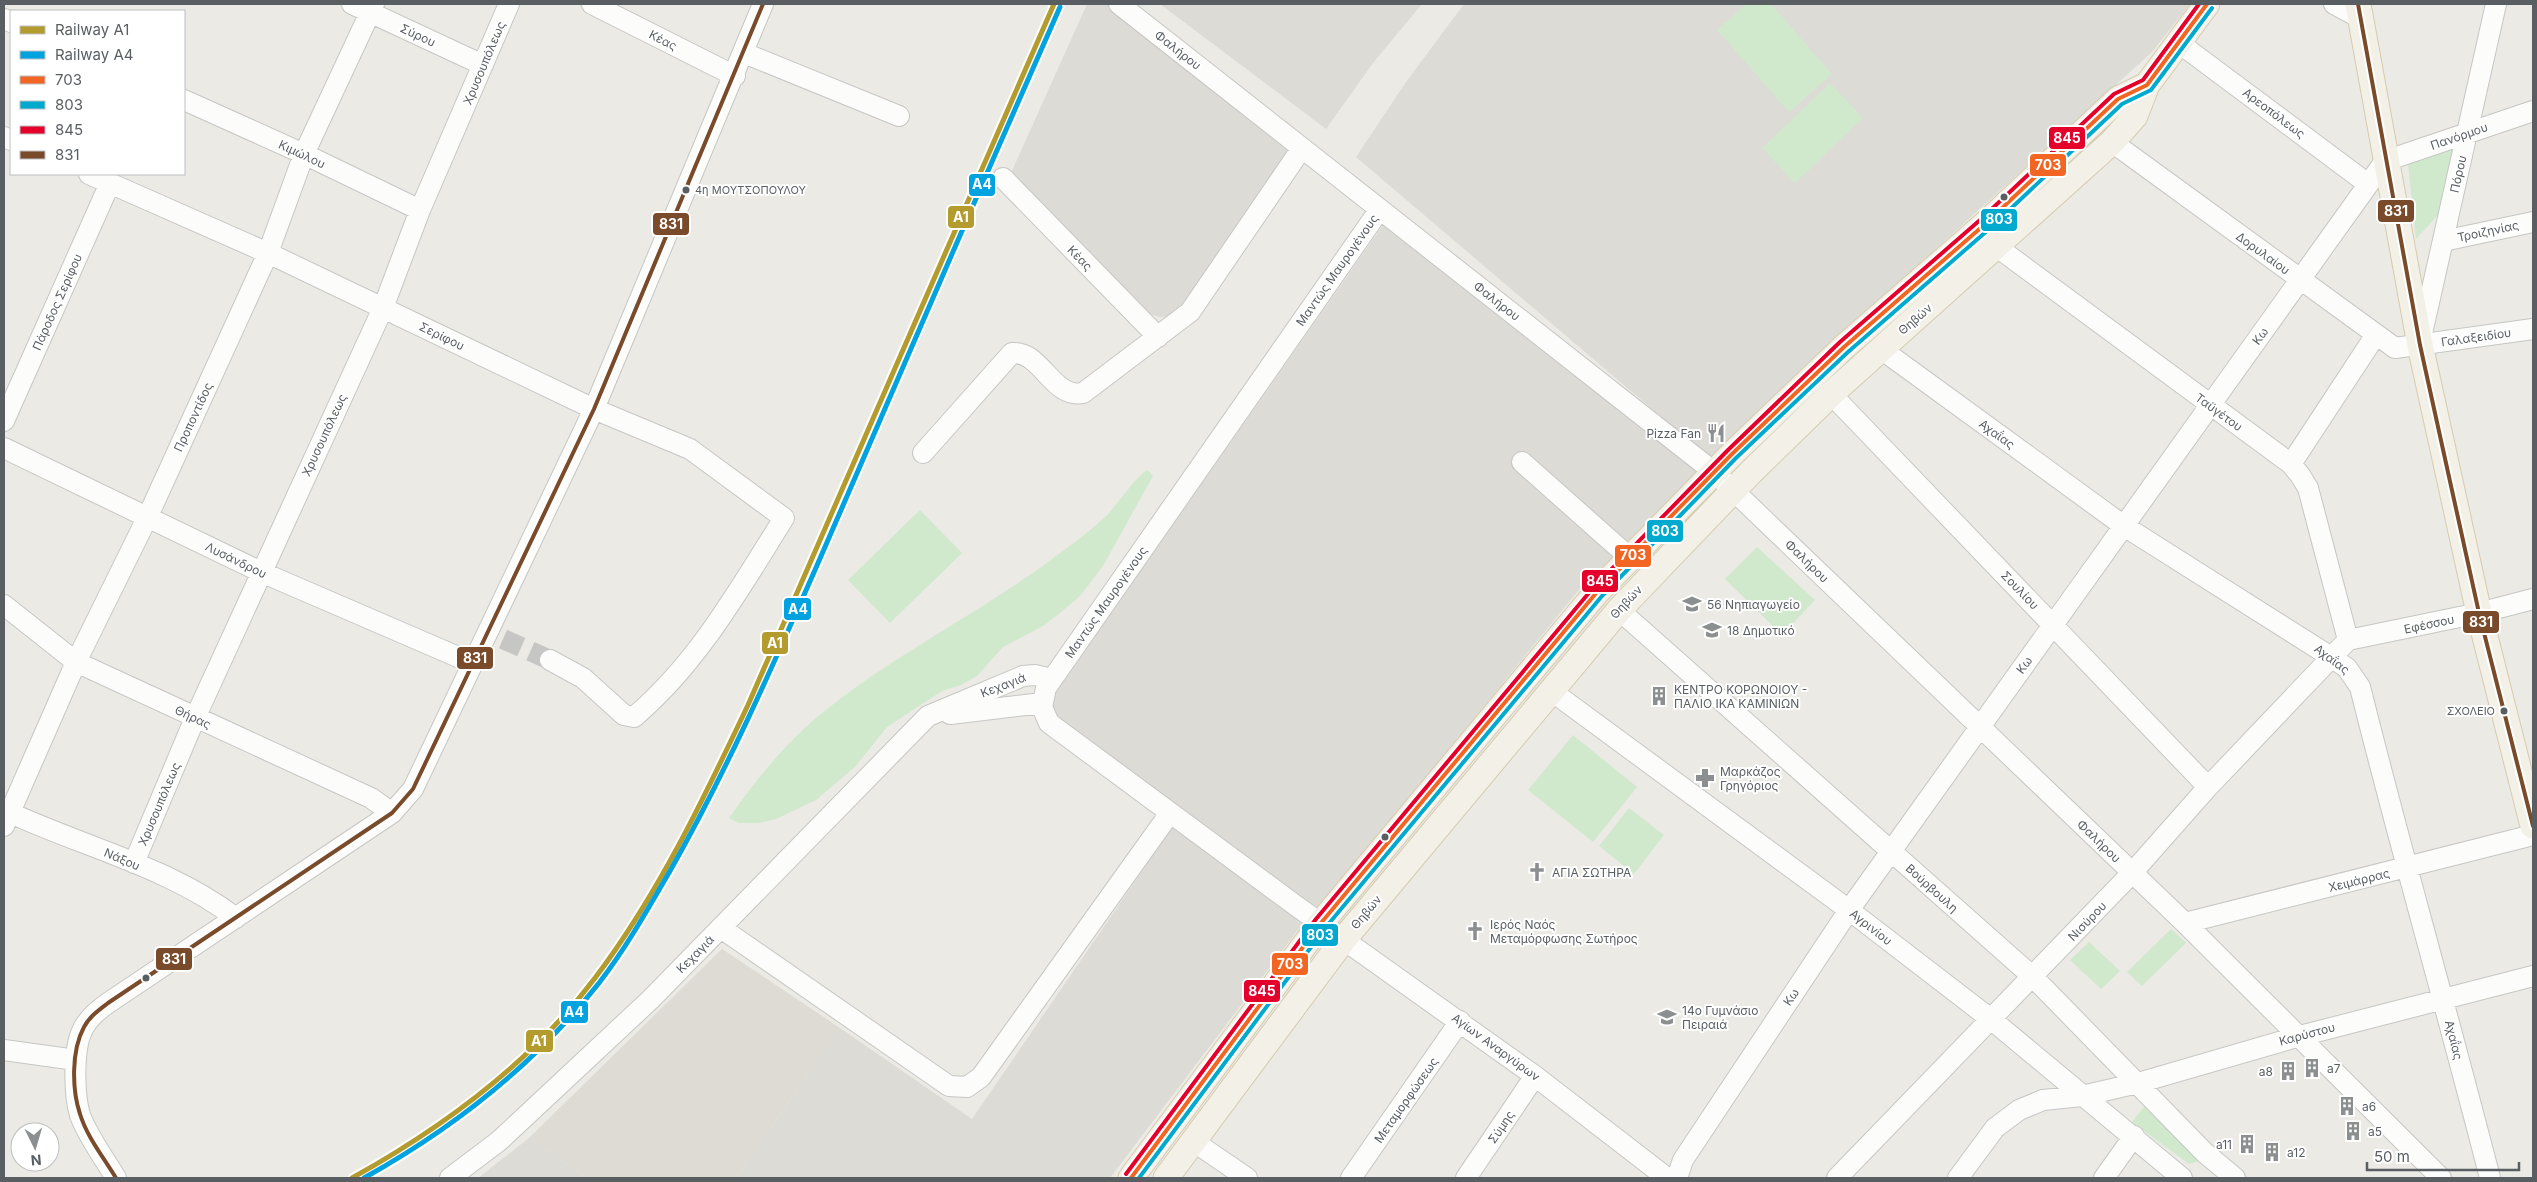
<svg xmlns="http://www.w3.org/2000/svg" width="2537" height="1182" viewBox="0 0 2537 1182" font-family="Inter,sans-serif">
  <rect width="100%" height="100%" fill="#ebeae4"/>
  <path fill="#dcdbd5" d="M1087,4H1107L1294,143L1179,313L1171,316L1160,317L1149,314L1011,173Z
    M1160,4H1422L1373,63L1326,129Z
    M1464,4H2190L2152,52L1849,328L1712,460L1356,157L1406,82Z
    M1388,218L1700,473L1578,591L1318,910L1053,715L1050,700Z
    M1173,826L1304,922L1110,1178H736L840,1028L972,1119Z
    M529,1138L587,1178H478Z"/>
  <path fill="#dddbd3" d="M722,949L840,1028L736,1178H587L529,1138Z"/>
  <path fill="#d0e9cd" d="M1746,4H1771L1832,74L1789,112L1717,30Z
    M1830,83L1863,118L1795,183L1762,148Z
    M2453,149L2440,213L2416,239L2408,164Z
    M1148,470L1153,476L1103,566L1080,596L1055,617L1043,626L1003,647L977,676L961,685L942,691L887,727L855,767L816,800L776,819L759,823H739L729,818C758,777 791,736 831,706C901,651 981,612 1052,559C1070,546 1089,532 1105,517C1117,506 1137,474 1148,470Z
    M920,510L962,553L890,623L848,580Z
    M1757,547L1815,600L1782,635L1725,579Z
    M1573,735L1637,787L1593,842L1528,790Z
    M1629,808L1664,835L1634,874L1599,846Z
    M2171,929L2186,943L2142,986L2127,972Z
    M2089,942L2120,971L2101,989L2070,960Z
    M2147,1103L2199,1157L2196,1162L2189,1164L2132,1122Z"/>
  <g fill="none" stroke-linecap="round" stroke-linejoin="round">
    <path stroke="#c6c7c4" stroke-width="20" stroke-dasharray="20 10" stroke-linecap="butt" d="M503,639L550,660"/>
    <g stroke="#c6c7c5" stroke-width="22">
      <path id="minor" d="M352,4L483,65
        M592,4L735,76
        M1119,4L1714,472L2185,923L2441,1178
        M2334,4L2360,18
        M4,19L11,22
        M2179,43L2368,184
        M744,53L899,116
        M184,100L304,154L420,210
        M4,137L11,140
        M2112,142L2395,348L2533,329
        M89,174L268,253L594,409L690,449L784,518C740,588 698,663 634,717L624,715L583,678L550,660
        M1003,178L1158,337
        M1380,209L1046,688L1042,707L1049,723L1295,905L1535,1076L1667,1178
        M2443,241L2533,222
        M1997,247L2291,464L2300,475L2308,488L2348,640
        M2421,338L2496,4
        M1881,349L2124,526L2331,657L2347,668L2360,687C2401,851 2448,1014 2490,1178
        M1831,394L2208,787
        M4,421L110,183
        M4,448L261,572L472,663
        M923,453L1012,353C1042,351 1052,399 1083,393L1190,312L1302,148
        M1522,462L1630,558
        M2291,464L2375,336
        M4,605L76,662L371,798L392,813
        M1619,610L2033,977L2205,1153L2235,1178
        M1550,690L1849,910L1992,1020L2182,1178
        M950,714L1042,703
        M4,810C80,846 168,866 236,918
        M4,826L76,662L148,516L268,253L304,154L374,4
        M134,863L195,718L383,308L420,210L509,4
        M2185,923L2533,835
        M721,928L949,1086L967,1087L981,1077L1170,813
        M4,1050L76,1060
        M1193,1141L1247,1178
        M116,1178C104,1158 88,1137 80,1115C74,1095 73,1050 82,1031C87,1019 98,1010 108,1003L392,813L413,789L594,409L763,4
        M450,1178L499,1141L651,999L928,716L1023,676L1035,675L1052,679
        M1351,1178L1460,1021
        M1466,1178L1535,1076
        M1677,1178L1683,1160L1849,910L2385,161L2533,111
        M1837,1178L2132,873L2208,787L2348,640L2479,613L2533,599
        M1958,1178L1995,1128L2019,1110L2043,1100L2082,1096L2138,1083L2300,1036L2533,976
        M2104,1178L2134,1136"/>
    </g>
    <g stroke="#d6cbaf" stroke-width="27">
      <path id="major" d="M2358,4L2420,345L2479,613L2533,826
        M1131,1178L1321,923L1597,592L1732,454L1844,347L1984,225L2118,99L2147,85
        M1166,1178L1344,939L1619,610L1751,472L1831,394L2112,142L2135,116L2147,85L2207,4"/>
    </g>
    <use href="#minor" stroke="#fcfcfb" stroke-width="20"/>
    <use href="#major" stroke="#f2f0e7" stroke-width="25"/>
    <g stroke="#fff" stroke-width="8">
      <path id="bus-1" d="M1131,1178L1321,923L1597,592L1732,454L1844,347L1984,225L2118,99L2147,85L2207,4"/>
    </g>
    <g stroke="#fff" stroke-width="8">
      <path id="bus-2" d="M1139,1178L1326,927L1602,596L1736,458L1848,352L1988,230L2122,104L2151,90L2212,8"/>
    </g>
    <g stroke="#fff" stroke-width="8">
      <path id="bus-3" d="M1126,1174L1316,919L1593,588L1728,450L1840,342L1980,220L2114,94L2143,80L2199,4"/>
    </g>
    <g stroke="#fff" stroke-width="8">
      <path id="bus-4" d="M2358,4L2420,345L2479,613L2533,826
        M116,1178C104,1158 87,1137 80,1114C72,1090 71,1051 84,1027C89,1017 99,1010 108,1003L392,813L413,789L594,409L763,4"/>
    </g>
    <use href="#bus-1" stroke="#f26522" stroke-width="4"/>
    <use href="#bus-2" stroke="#00a9ce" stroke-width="4"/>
    <use href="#bus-3" stroke="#e4002b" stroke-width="4"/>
    <use href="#bus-4" stroke="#7a4b2a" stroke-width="4"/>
    <g stroke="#fff" stroke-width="9">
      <path id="rail-1" d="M352,1178C444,1127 531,1063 595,978C658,895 704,798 748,705L1054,4"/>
    </g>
    <g stroke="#fff" stroke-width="9">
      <path id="rail-2" d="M364,1178C454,1128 535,1064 599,983C626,948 648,909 670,871C725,774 770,672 815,570C897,382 977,194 1060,7"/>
    </g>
    <use href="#rail-1" stroke="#b49b2d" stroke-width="5"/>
    <use href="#rail-2" stroke="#00a3e0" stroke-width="5"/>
  </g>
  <defs>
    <g id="restaurant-bare" transform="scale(1.5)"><path d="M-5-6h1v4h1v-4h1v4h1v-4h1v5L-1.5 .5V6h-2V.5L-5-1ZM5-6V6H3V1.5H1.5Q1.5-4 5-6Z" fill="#8c8f90" stroke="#fff" stroke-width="2.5" paint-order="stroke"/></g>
    <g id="school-bare" transform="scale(1.5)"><path d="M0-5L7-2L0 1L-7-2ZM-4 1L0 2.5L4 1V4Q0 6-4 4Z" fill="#8c8f90" stroke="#fff" stroke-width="2.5" paint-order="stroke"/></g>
    <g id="building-bare" transform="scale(1.5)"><path d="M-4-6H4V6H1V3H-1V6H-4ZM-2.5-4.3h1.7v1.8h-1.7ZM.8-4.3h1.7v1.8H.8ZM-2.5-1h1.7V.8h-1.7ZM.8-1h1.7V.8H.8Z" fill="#8c8f90" stroke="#fff" stroke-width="2.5" paint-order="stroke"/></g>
    <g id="pharmacy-bare" transform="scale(1.5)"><path d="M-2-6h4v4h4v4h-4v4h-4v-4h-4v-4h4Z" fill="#8c8f90" stroke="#fff" stroke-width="2.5" paint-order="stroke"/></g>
    <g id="church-bare" transform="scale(1.5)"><path d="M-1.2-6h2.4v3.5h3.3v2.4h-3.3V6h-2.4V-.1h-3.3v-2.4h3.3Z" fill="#8c8f90" stroke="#fff" stroke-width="2.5" paint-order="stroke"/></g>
  </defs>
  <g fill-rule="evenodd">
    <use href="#restaurant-bare" x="1716" y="433"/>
    <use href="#school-bare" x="1692" y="604"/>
    <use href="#school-bare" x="1712" y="630"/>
    <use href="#building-bare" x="1659" y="696"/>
    <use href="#pharmacy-bare" x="1705" y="778"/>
    <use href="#church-bare" x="1537" y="872"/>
    <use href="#church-bare" x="1475" y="931"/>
    <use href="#school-bare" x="1667" y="1017"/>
    <use href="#building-bare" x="2312" y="1068"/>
    <use href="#building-bare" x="2288" y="1071"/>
    <use href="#building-bare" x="2347" y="1106"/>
    <use href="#building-bare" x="2353" y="1131"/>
    <use href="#building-bare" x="2247" y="1144"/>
    <use href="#building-bare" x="2272" y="1152"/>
  </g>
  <g fill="#595e63" stroke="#fff" stroke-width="2">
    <circle cx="686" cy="190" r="4.5"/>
    <circle cx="2004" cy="197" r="4.5"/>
    <circle cx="2504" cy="711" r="4.5"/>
    <circle cx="1385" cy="837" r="4.5"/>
    <circle cx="146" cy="978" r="4.5"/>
  </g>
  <g text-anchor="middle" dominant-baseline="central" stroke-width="4" stroke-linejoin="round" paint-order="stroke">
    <g font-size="11" fill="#595e63" stroke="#fff" text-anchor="start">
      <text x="695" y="190">4η ΜΟΥΤΣΟΠΟΥΛΟΥ</text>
      <text x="2495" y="711" text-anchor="end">ΣΧΟΛΕΙΟ</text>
    </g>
    <g font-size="12" fill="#595e63" stroke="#fff">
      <text transform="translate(418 35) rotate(25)">Σύρου</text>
      <text transform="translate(663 40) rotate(27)">Κέας</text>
      <text transform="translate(1178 50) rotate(38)">Φαλήρου</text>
      <text transform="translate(484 63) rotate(-67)">Χρυσουπόλεως</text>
      <text transform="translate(2274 113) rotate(37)">Αρεοπόλεως</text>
      <text transform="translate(2459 136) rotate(-19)">Πανόρμου</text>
      <text transform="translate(302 154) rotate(25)">Κιμώλου</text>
      <text transform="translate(2458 174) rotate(-77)">Πόρου</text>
      <text transform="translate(2488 231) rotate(-12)">Τροιζηνίας</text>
      <text transform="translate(2263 253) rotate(36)">Δορυλαίου</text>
      <text transform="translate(1080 258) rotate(45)">Κέας</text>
      <text transform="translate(1337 270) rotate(-55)">Μαντώς Μαυρογένους</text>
      <text transform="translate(1497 301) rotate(38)">Φαλήρου</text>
      <text transform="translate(57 302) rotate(-66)">Πάροδος Σερίφου</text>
      <text transform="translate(1915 319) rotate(-41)">Θηβών</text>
      <text transform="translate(442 336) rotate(26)">Σερίφου</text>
      <text transform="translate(2260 336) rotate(-54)">Κω</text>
      <text transform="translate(2476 337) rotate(-8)">Γαλαξειδίου</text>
      <text transform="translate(2219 412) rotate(36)">Ταϋγέτου</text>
      <text transform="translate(193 417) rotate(-65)">Προποντίδος</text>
      <text transform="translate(1997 434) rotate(36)">Αχαΐας</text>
      <text transform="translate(324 435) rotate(-65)">Χρυσουπόλεως</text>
      <text transform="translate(236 560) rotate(26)">Λυσάνδρου</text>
      <text transform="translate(1807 561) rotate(44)">Φαλήρου</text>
      <text transform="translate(2020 590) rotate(46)">Σουλίου</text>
      <text transform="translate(1106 602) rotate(-55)">Μαντώς Μαυρογένους</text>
      <text transform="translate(1626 602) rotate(-47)">Θηβών</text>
      <text transform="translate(2429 624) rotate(-12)">Εφέσσου</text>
      <text transform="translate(2332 659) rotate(37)">Αχαΐας</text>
      <text transform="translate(2024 665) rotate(-54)">Κω</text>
      <text transform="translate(1003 685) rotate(-21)">Κεχαγιά</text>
      <text transform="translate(193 717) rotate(25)">Θήρας</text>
      <text transform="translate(159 804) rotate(-67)">Χρυσουπόλεως</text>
      <text transform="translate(2099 841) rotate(44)">Φαλήρου</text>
      <text transform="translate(122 859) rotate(23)">Νάξου</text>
      <text transform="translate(2359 880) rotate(-14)">Χειμάρρας</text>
      <text transform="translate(1932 888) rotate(42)">Βούρβουλη</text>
      <text transform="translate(1366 912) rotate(-50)">Θηβών</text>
      <text transform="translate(2087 921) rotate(-46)">Νισύρου</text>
      <text transform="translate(1871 927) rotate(38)">Αγρινίου</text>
      <text transform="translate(695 954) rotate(-45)">Κεχαγιά</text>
      <text transform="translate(1791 997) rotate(-56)">Κω</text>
      <text transform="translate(2307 1034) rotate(-15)">Καρύστου</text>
      <text transform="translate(2454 1040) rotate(76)">Αχαΐας</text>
      <text transform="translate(1496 1047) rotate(36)">Αγίων Αναργύρων</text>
      <text transform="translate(1406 1100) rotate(-55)">Μεταμορφώσεως</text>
      <text transform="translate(1501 1127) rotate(-56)">Σύμης</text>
    </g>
    <g font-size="12" fill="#595e63" stroke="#fff" text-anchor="start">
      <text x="1701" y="433" text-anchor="end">Pizza Fan</text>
      <text x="1707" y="604">56 Νηπιαγωγείο</text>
      <text x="1727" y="630">18 Δημοτικό</text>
      <text x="1674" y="689">ΚΕΝΤΡΟ ΚΟΡΩΝΟΙΟΥ -<tspan x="1674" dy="14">ΠΑΛΙΟ ΙΚΑ ΚΑΜΙΝΙΩΝ</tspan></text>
      <text x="1720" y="771">Μαρκάζος<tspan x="1720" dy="14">Γρηγόριος</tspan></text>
      <text x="1552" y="872">ΑΓΙΑ ΣΩΤΗΡΑ</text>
      <text x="1490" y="924">Ιερός Ναός<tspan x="1490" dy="14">Μεταμόρφωσης Σωτήρος</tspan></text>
      <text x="1682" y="1010">14ο Γυμνάσιο<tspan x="1682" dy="14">Πειραιά</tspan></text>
      <text x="2327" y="1068">a7</text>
      <text x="2273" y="1071" text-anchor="end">a8</text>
      <text x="2362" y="1106">a6</text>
      <text x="2368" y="1131">a5</text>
      <text x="2232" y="1144" text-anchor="end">a11</text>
      <text x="2287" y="1152">a12</text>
    </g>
  </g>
  <g stroke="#fff" stroke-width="2">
    <rect x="2048" y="126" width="38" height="24" rx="5" fill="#e4002b"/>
    <rect x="2029" y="153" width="38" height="24" rx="5" fill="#f26522"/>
    <rect x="968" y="173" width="28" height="24" rx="5" fill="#00a3e0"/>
    <rect x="2377" y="199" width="38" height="24" rx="5" fill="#7a4b2a"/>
    <rect x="947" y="205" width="28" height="24" rx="5" fill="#b49b2d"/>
    <rect x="1980" y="208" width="38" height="24" rx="5" fill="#00a9ce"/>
    <rect x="652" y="212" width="38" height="24" rx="5" fill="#7a4b2a"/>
    <rect x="1646" y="519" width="38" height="24" rx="5" fill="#00a9ce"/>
    <rect x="1614" y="544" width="38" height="24" rx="5" fill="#f26522"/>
    <rect x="1581" y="569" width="38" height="24" rx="5" fill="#e4002b"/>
    <rect x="783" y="597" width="29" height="24" rx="5" fill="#00a3e0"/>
    <rect x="2462" y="610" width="38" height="24" rx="5" fill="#7a4b2a"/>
    <rect x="761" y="631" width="28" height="24" rx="5" fill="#b49b2d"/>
    <rect x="456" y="646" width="38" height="24" rx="5" fill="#7a4b2a"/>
    <rect x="1301" y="923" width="38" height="24" rx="5" fill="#00a9ce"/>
    <rect x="155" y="947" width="38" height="24" rx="5" fill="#7a4b2a"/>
    <rect x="1271" y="952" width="38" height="24" rx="5" fill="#f26522"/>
    <rect x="1243" y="979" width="38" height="24" rx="5" fill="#e4002b"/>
    <rect x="560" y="1000" width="29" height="24" rx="5" fill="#00a3e0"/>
    <rect x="525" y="1029" width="29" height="24" rx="5" fill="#b49b2d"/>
  </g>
  <g font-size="14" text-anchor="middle" font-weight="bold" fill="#fff">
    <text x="2067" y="143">845</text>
    <text x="2048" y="170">703</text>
    <text x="982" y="189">A4</text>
    <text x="2396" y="216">831</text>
    <text x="961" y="222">A1</text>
    <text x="1999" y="224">803</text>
    <text x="671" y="229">831</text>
    <text x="1665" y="536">803</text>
    <text x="1633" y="560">703</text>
    <text x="1600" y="586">845</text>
    <text x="798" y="614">A4</text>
    <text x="2481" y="627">831</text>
    <text x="775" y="648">A1</text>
    <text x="475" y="663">831</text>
    <text x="1320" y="940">803</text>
    <text x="174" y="964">831</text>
    <text x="1290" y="969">703</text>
    <text x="1262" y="996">845</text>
    <text x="574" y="1017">A4</text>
    <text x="539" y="1046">A1</text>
  </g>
  <rect width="2537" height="1182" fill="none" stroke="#595e63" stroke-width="10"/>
  <rect x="10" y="10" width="175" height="165" fill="#ffffff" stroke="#bdbfc1"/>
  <rect x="20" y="26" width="25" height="8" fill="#b49b2d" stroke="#bdbfc1"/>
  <text x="55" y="35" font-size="15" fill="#595e63">Railway A1</text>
  <rect x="20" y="51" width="25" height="8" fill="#00a3e0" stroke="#bdbfc1"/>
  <text x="55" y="60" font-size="15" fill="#595e63">Railway A4</text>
  <rect x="20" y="76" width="25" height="8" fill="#f26522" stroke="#bdbfc1"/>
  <text x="55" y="85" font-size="15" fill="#595e63">703</text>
  <rect x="20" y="101" width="25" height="8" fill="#00a9ce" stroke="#bdbfc1"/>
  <text x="55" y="110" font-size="15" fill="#595e63">803</text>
  <rect x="20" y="126" width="25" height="8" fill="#e4002b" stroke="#bdbfc1"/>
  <text x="55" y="135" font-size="15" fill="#595e63">845</text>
  <rect x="20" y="151" width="25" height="8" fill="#7a4b2a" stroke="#bdbfc1"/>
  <text x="55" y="160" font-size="15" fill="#595e63">831</text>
  <g transform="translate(35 1147) rotate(175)"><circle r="24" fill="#ffffff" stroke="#bdbfc1"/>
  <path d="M0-4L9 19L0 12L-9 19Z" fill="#8c8f90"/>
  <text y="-8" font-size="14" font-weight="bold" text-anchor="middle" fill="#595e63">N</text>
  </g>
  <path d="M2367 1162v8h152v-8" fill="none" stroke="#595e63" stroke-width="2.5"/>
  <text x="2374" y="1162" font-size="15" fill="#595e63" stroke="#ffffff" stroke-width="4" paint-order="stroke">50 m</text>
</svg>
